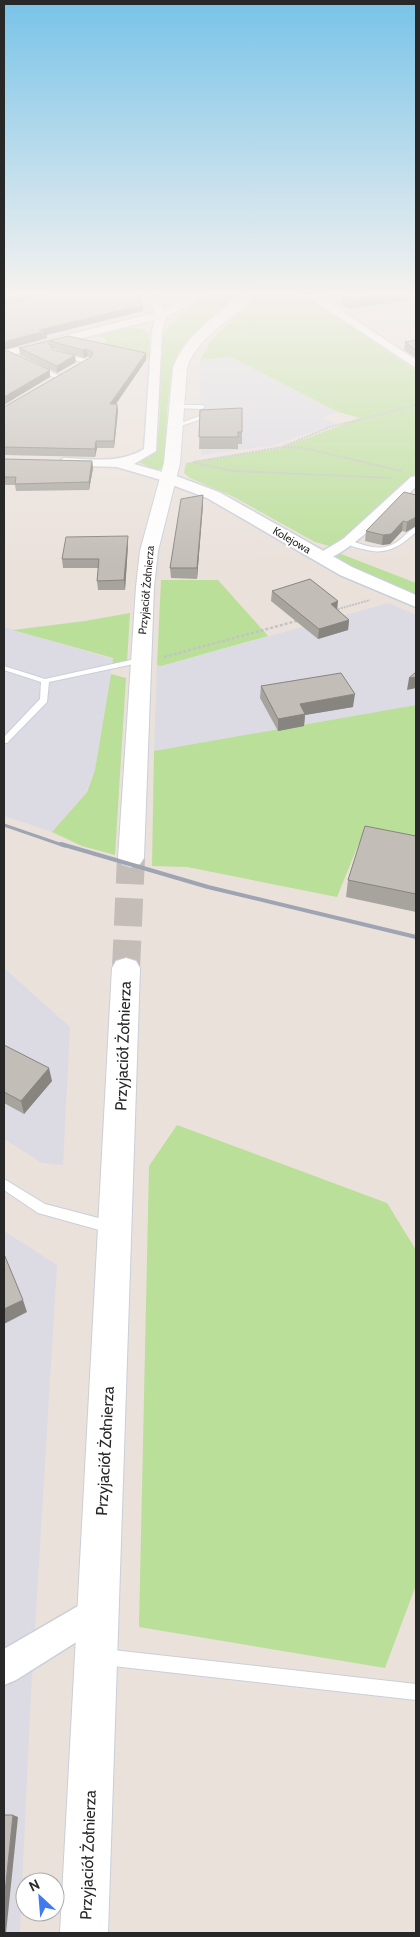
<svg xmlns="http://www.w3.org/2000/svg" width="420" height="1937" viewBox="0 0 420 1937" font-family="Cabin,sans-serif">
  <rect width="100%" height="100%" fill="#eae1db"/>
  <path fill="#dcdbe3" d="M231,357L338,412L322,418L337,424L270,446L201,455L200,360Z
    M389,603L416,615V705L154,751L157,665L161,666Z
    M4,627L113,659L95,770L86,792L52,832L4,816Z
    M4,968L70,1027L63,1165L42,1163L4,1139Z
    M4,1231L57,1265L30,1712L20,1933H4Z"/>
  <path fill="#badf99" d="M212,294H242C221,312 194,329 179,352C166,374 167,435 165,463L161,469H155L138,462L153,454C163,427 159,394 161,364C161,354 160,342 165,333C174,315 194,304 212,294Z
    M259,294H305L416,371V478H411L343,541L330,546L315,542L232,496L190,478L184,473L186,463L281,448L360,418L338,412L231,357L200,360L213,338Z
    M130,328L142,329L149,333V359L113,353L102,360L85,356L107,341L105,337L86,336Z
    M336,552L416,583V594L347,564L336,557Z
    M161,580H218L268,636L161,666L157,665Z
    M130,613L127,663L126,666L112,668L113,658L13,630L85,621Z
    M111,674L126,678L115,855L82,846L52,832L87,792L95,770Z
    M416,705V854L359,843L337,897L187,867L152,866L154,751Z
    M177,1125L387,1203L416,1250V1585L385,1668L139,1627L149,1166Z"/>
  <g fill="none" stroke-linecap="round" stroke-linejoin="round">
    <path stroke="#c3bcb7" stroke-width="28" stroke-dasharray="28 14" stroke-linecap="butt" d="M126,968L131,858"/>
    <g stroke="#c9cfda" stroke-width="2">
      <path id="service" d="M64,354L89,360L90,361L87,363L62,357Z
        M40,367L62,377L63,378L58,379L38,370Z
        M174,405H202L205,407L202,409L176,408L174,407Z
        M203,413L206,415L205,418L175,428L172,426L200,416Z
        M416,527V532C400,547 385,556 363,549C357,548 350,546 345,542L348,540C365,545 380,553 397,542C404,537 409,530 416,527Z
        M140,658H143V662L49,682L47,702L7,743H4V737L40,699L41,682L4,670V666L45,679Z
        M4,1179L45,1204L110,1221L114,1223L116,1227L114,1231L110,1233L38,1213L4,1190Z
        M104,1649L416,1684V1700L104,1665L98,1663L96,1657L98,1651Z"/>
    </g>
    <g stroke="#c9cfda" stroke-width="3">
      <path id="minor" d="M149,294H159L164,310L196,294H210L166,317L162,331L156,451L134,464L173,475L174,478L168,482L117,467L60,465L58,462L64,458C91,459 120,464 144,449L152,331L155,320L4,357V351L155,313Z
        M304,294H316L416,360V368Z
        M416,476V487C399,502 339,565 318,560L316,557L318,554L343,539L411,477Z
        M97,1595L108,1600L113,1611L108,1622L16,1680L4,1685V1649Z"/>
    </g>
    <g stroke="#c9cfda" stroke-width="3">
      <path id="tertiary" d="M168,473L219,492L352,567L416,595V607L340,575L207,498L162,481L160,478L162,475Z"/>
    </g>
    <g stroke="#c9cfda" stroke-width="2">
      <path id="secondary" d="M241,294H255C234,321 198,334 187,368L180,463L158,551L154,587L144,858L140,864L131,867L122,864L118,858L136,587L140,551L164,463L173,368C184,336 216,316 241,294Z
        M126,958L136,961L140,968L108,1933H60L112,968L116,961Z"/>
    </g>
    <path stroke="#c3c3c3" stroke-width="2" stroke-dasharray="2 1" stroke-linecap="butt" d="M118,341L137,352
      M282,447L304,448L401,471
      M193,462L282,447L330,427L416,405
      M194,463L234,471L392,478
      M335,610L370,600"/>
    <path stroke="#c3c3c3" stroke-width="2.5" stroke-dasharray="3 2" stroke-linecap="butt" d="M164,657L300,620"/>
    <use href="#service" fill="#fff" fill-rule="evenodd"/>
    <use href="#minor" fill="#fff" fill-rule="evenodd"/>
    <use href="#tertiary" fill="#fff" fill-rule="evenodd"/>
    <use href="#secondary" fill="#fff" fill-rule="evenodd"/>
    <path stroke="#9ea4b2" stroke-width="3" d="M4,825L65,846"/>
    <path stroke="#9ea4b2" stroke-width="4" d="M61,844L208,887L416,937"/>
  </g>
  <path fill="#a7a39d" d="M416,294V299L349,309L341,304L342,295Z
    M68,336L146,360L116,404H117L118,411L114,448H97L95,457L4,455V407L90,358L88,356L84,358L52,348L53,350L76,362L57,373L20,355L19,348Z
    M416,340V358L404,350L405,342Z
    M200,410L242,432V444H238V449H199Z
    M4,459L92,461L93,468L89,490L16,491L15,485H4Z
    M203,495V505L197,579L171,578L170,568Z
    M416,495V526L406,532L402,531L390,544L382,545L365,541L366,531Z
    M128,545L125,590H98L97,581L99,568H63L62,559Z
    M272,591L337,610L349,620L348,630L318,639L271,601Z
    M261,686L353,707L305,715L304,726L278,731L260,698Z
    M416,836V912L346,897L348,880Z
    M4,1045L52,1081L24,1114L4,1103Z"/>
  <path fill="#88847f" d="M25,294H53L6,304V306H4V300Z
    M331,294H344L331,297Z
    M391,294H416V299L349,309V300Z
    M143,305V311L47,335V338L4,350V342L39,330Z
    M87,349L88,356L84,358L83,350Z
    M146,353V360L111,411L110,404Z
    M75,355L76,362L57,373V366Z
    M50,370V377L4,405V397Z
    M117,404L118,411L114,448V441Z
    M96,441L97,448L95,457V449Z
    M92,461L93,468L89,490V482Z
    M203,495V505L197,579V568Z
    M416,517V526L406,532L407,522Z
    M403,521L402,531L390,544L382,545L383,535Z
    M128,536V545L125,590L124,580Z
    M338,601L337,611L331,604Z
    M349,620L348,630L318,639L319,629Z
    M416,677V688L407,690L409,678Z
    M355,694L353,707L305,715L304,726L278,731V719L300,704Z
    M49,1068L52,1081L24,1114L21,1101Z
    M23,1300L27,1312L4,1324V1309Z
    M13,1815L18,1817L6,1933H4V1902Z"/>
  <path fill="#c2bdb6" stroke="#88847f" d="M4,294H25L4,300Z
    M49,294H137L143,305L39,330L46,331L4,342V307L8,306L6,304Z
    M345,294H391L349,300L342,295Z
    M68,336L146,353L110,404H117L114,441H96L95,449L4,447V407L91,357L93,353L87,349L83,350L50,341L49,344L53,350L75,355L57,366L19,348Z
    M416,340V350L405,342Z
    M4,351H8L50,370L4,397Z
    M242,408V432H238V437H199L200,410Z
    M4,459L92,461L89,482L15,484L16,477H4Z
    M404,492L416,495V517L407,522L403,521L391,534L383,535L366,531Z
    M203,495L197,568H170L181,499Z
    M128,536L124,580L97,581L99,559H62L66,537Z
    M310,579L338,601L331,604L349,620L319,629L272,591Z
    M416,672V677L409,678Z
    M341,673L355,694L300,704L305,714L278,719L261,686Z
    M365,826L416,836V894L348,880Z
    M4,1045L49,1068L21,1101L4,1092Z
    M4,1254L23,1300L4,1309Z
    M4,1815H13L4,1902Z"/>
  <linearGradient id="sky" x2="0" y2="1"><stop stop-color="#78c3e8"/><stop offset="0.52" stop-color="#f6f2ef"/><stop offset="1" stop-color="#f6f2ef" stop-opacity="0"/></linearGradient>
  <rect width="420" height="566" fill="url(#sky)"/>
  <g text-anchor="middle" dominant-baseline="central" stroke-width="4" stroke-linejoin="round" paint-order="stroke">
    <g font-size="11" fill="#282828" stroke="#fff">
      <text transform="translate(292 540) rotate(30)">Kolejowa</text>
      <text transform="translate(146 590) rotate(-85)">Przyjaciół Żołnierza</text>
    </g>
    <g font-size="16" fill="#282828" stroke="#fff">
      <text transform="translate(123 1046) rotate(-88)">Przyjaciół Żołnierza</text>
      <text transform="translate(105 1451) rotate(-87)">Przyjaciół Żołnierza</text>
      <text transform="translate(88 1855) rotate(-88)">Przyjaciół Żołnierza</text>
    </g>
  </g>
  <rect width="420" height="1937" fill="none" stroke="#282828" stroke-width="10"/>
  <g transform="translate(40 1897) rotate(334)"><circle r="24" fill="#ffffff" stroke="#a9a9a9"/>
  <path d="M0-4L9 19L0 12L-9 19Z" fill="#407af2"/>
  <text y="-8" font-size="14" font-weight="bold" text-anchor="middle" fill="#282828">N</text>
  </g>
</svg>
